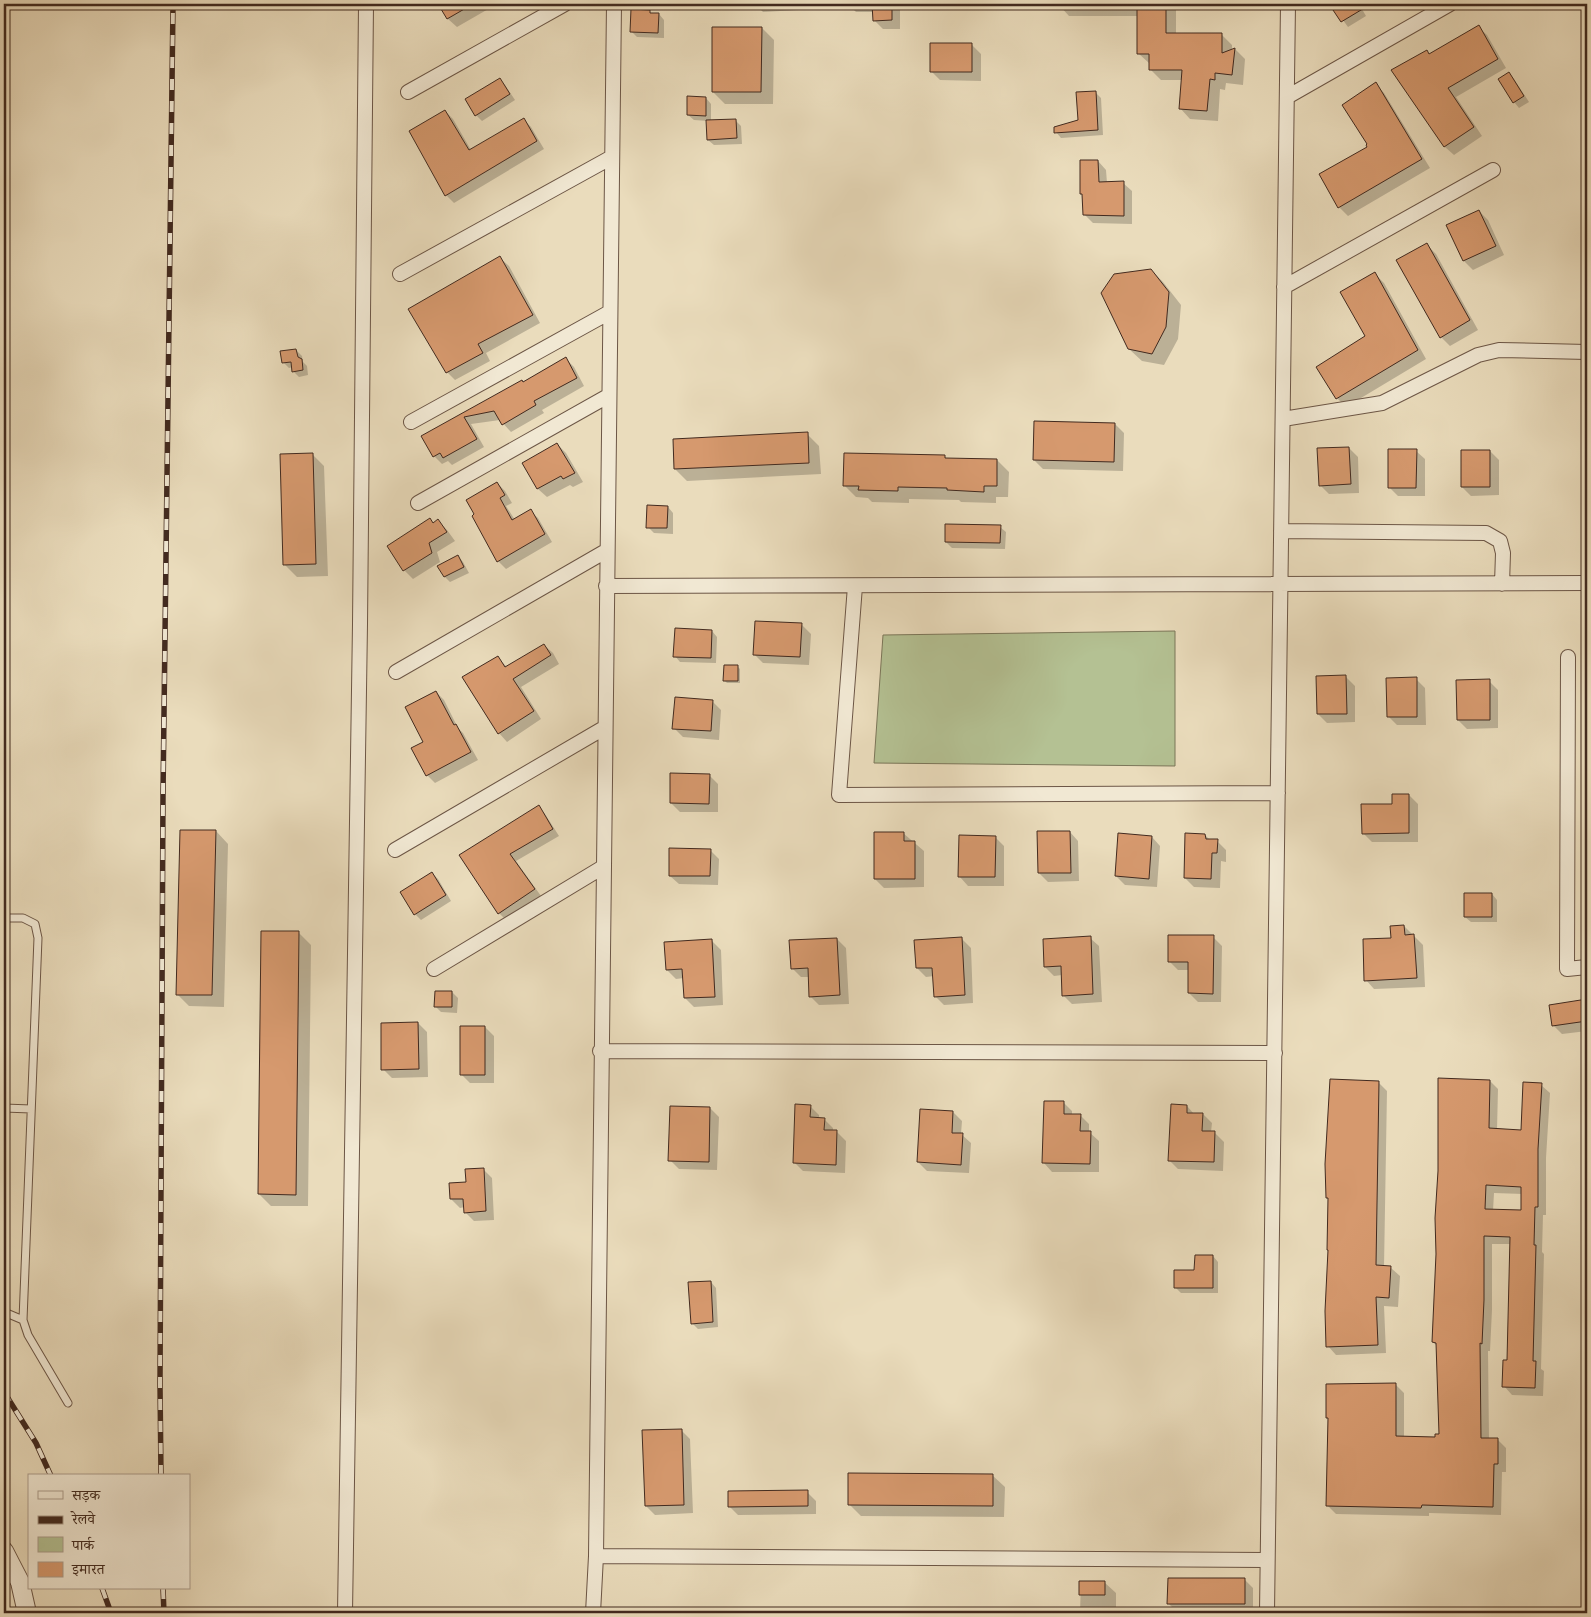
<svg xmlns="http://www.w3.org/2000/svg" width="1591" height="1617" viewBox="0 0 1591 1617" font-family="'IM FELL Great Primer','Noto Serif Devanagari',serif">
  <rect width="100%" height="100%" fill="#eadcbc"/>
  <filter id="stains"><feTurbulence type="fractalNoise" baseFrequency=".004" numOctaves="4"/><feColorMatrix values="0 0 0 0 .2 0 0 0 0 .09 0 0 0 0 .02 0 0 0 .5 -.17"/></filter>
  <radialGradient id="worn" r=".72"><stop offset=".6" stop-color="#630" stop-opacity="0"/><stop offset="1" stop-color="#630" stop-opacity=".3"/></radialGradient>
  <path fill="#b4c193" stroke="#7b7659" d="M1175,631V766L874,763L883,635Z"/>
  <path fill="#0003" fill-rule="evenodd" d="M439,4H497L457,27L448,19Z
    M755,4H900V29H883L874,20V12H856L851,7L763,12Z
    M1058,4H1176V34H1221L1232,45V50L1235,49L1245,59L1243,85L1226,83L1225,90L1220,89L1218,121L1190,119L1180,108L1182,80H1161L1150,69V64L1138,53L1139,16H1069Z
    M1334,4H1359L1366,16L1348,27L1332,5Z
    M649,11L652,14H659L664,20V38L637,37L631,31Z
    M1478,27L1487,35L1506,68L1456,97L1482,136L1454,155L1445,147L1393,71L1426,51L1430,55Z
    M762,28L774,40L773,104H725L713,92Z
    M972,45L981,54V81L940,80L931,71Z
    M1509,73L1514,79L1529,102L1519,108L1514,102Z
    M500,80L505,85L515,100L482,121L476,115Z
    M1375,84L1384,93L1430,168L1348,216L1339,207L1368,147Z
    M1095,92L1101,98L1103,135L1061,138L1056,132L1079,121Z
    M706,98L711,104V121L735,120L741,126L742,144L714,145L708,140V121L694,120L688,115Z
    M445,111L453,119L471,150L523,119L531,127L544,149L454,203L446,195Z
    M1098,161L1106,170L1107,183H1123L1132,191V224L1093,223L1084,214L1083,195L1081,194Z
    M1479,211L1488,220L1504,255L1473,270L1464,261L1448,226Z
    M1427,245L1436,254L1478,330L1450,346L1441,337Z
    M500,258L509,266L540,323L486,353L490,361L455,380L447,372Z
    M1151,270L1163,282L1181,305L1178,339L1164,365L1142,361L1129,349Z
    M1375,274L1384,283L1426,359L1346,407L1337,398L1367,337Z
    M296,350L302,356L303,362L307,366L308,375L299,377L293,371V367L289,368L283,362Z
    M566,359L574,367L584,386L542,410L544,413L511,432L500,420L471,424L484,447L452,465L448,461L442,464L434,456L423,437L524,384Z
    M1115,424L1124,433L1123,471L1043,469L1034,460Z
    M807,434L819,446L821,474L687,481L675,469Z
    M557,444L566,453L583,482L573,487L570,485L547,497L538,489L524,464Z
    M1349,448L1358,457L1359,493L1329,494L1320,485Z
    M1416,451L1425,459V496H1398L1389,487Z
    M1490,451L1499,460V495L1471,496L1462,487Z
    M312,454L324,466L328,576L297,577L284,564Z
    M944,456L947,459L997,460L1009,472L1008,497H996V503L961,502L959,500L909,499V503L872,502L868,498L856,497L844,485Z
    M497,483L505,491L512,503L506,506L515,520L530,511L538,518L552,542L506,569L498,561Z
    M668,507L673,513V534L654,533L648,527Z
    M430,519L434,524L438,521L447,530L455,541L437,552L440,562L413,579L404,570Z
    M1000,527L1006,532L1005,549L952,548L946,542Z
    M458,556L463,562L469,573L450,582L445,577L439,566Z
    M802,625L811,634L809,665L763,663L754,654Z
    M712,631L717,637L716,663L680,662L675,656Z
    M544,645L553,653L559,664L521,687L541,719L507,742L499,733L498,658L507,667Z
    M738,667L740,669V683H727L724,680Z
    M1346,677L1355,686V722L1327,723L1318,714Z
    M1416,679L1425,688L1426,725H1397L1388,716Z
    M1489,681L1498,690V728L1467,729L1458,720Z
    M436,692L444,700L458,728L463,733L478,760L435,783L427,775L425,742Z
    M712,701L721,710L719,740L683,737L674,728Z
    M709,775L718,784V812H680L671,803Z
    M1409,795L1418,804V842H1372L1363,833L1393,805Z
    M539,807L545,814L559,836L516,861L541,896L506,920L499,913L461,855Z
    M216,831L228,844L224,1007L189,1006L177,994Z
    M1070,832L1078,841L1079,881L1048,882L1039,873Z
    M903,833L924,851V887L884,888L875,879Z
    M1205,835L1210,840L1217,841L1226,850V862L1221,861L1220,888L1194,887L1185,878Z
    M995,837L1004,846V886H968L960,877Z
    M1152,837L1160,846L1157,887L1125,885L1116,876Z
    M710,850L719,859L718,885L679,884L670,876Z
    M432,873L438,879L451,901L421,920L415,914Z
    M1492,894L1497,900V922H1471L1465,917Z
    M1404,926L1423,945L1425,987L1374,989L1366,980L1392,939Z
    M299,933L311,945L308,1206H271L259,1194Z
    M1213,937L1222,946L1221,1002H1198L1189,993L1190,970H1178L1169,961Z
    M1090,938L1099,946L1102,1002L1072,1004L1063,995L1062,975L1054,976L1045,967Z
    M837,939L846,948L849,1004L819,1005L810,996L809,977H801L792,968Z
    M962,939L971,948L973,1003L944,1005L935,996L934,976L926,977L917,968Z
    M712,941L721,950L723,1005L694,1007L685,998L684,978L676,979L667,970Z
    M452,992L458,998L457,1013L441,1012L435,1006Z
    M1587,1001V1031L1562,1034L1553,1025L1550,1006Z
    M418,1023L427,1032L428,1077L392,1078L383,1069Z
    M485,1027L494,1036V1083H470L461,1074Z
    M1490,1081L1498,1089L1497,1130L1522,1131L1541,1085L1550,1093L1546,1158V1215H1543L1542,1252L1544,1254L1541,1369L1544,1371L1543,1396L1512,1395L1504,1386L1508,1361L1511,1244H1492V1310L1490,1351H1488L1489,1439H1497L1506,1448V1472H1502L1501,1515L1429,1513V1516L1336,1514L1328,1506L1329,1419L1327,1417L1395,1384L1404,1393V1437L1436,1438L1440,1436L1437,1346L1433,1342ZM1494,1193L1523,1194L1522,1212L1493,1211Z
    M1378,1082L1387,1091L1384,1267L1391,1268L1400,1276L1398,1307L1384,1306L1386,1353L1336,1355L1328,1346L1330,1251L1329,1200L1327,1198Z
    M1063,1102L1072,1111V1115H1080L1089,1124V1132L1099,1141V1172H1052L1044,1163Z
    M810,1106L819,1115V1119H824L833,1128V1131L837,1132L846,1141L845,1173L803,1171L794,1162Z
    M1187,1106L1194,1114H1203L1212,1123L1211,1132L1215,1133L1224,1142L1223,1171L1178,1169L1169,1160Z
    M710,1108L719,1117L717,1170L679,1169L670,1160Z
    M953,1112L962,1121L961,1134L971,1143L969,1173L927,1171L918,1162Z
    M483,1169L492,1178L494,1220L474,1221L465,1212V1207L460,1208L451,1199Z
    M1213,1256L1218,1262V1293H1181L1175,1287Z
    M711,1282L716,1288L718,1327L698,1329L692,1323Z
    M681,1430L690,1439L693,1513L655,1515L646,1506Z
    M992,1475L1005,1487L1004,1517L861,1516L849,1504Z
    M807,1492L816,1501V1514L738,1515L729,1506Z
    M1244,1579L1253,1588V1612H1177L1168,1603Z
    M1081,1582H1104L1116,1593V1613H1080Z"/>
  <path fill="#d6996e" stroke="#422a1f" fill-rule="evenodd" d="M438,4H473L447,19Z
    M872,4H892V20L873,21Z
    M1137,4H1166V33H1222V53L1235,48L1232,75L1215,73V80L1210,79L1207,111L1179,109L1182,70H1149V54H1137Z
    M1329,4H1371L1341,22Z
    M631,9L650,10V13H659L658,33L630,32Z
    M1479,25L1498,59L1448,88L1474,127L1444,147L1391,70L1427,50L1429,54Z
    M712,27H762L761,92H712Z
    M930,43H972V72H930Z
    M1509,72L1524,96L1513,103L1498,79Z
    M500,78L510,94L475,116L465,99Z
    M1376,82L1422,159L1338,208L1319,174L1367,147L1366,145L1367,144L1342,105Z
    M1096,91L1098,130L1054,133V127L1078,120L1076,92Z
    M687,96L706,97V116L687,115Z
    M445,110L469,150L524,118L537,141L445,196L409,131Z
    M736,119L737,138L707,140L706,120Z
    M1080,160H1098L1099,182L1124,181V216L1083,215L1082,194H1080Z
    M1479,210L1496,246L1463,261L1446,225Z
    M1427,243L1470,320L1440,338L1396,260Z
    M500,256L533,315L478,344L483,353L446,373L408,309Z
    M1151,269L1169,292L1166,327L1152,354L1128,349L1101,293L1114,274Z
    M1375,272L1418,350L1336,399L1316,367L1365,336L1340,292Z
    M296,349L298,357L302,359L303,370L292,372L291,362L282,363L280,351Z
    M566,357L577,378L534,401L536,405L502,425L494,411L464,417L477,439L443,458L440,453L433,457L421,436L522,380L523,382Z
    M1034,421L1115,423L1114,462L1033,460Z
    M808,432L809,463L674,469L673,439Z
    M557,443L575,473L563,479L561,476L537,489L522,463Z
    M1349,447L1351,484L1319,486L1317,448Z
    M1388,449H1417L1416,488H1388Z
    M1461,450H1490V487H1461Z
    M313,453L316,564L283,565L280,454Z
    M844,453L945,455V458L997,459V486H984V492L947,490V488L898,487V491L858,490L859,486H843Z
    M497,482L505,495L500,498L512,520L531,509L545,534L497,562L472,516L474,514L466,500Z
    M647,505L668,506L667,528H646Z
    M430,518L433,523L438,519L447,532L429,543L432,553L403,571L387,546Z
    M945,524L1001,525L1000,543L945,542Z
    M458,555L464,567L444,577L437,566Z
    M755,621L802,623L800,657L753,655Z
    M675,628L712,630L711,658L673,657Z
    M544,644L551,655L513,679L534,711L498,734L462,677L498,656L505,667Z
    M724,665H738V681H723Z
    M1346,675L1347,714H1317L1316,676Z
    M1417,677V717H1387L1386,678Z
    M1490,679V720H1457L1456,680Z
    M436,691L454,725L456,724L471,752L426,776L411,748L423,742L405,707Z
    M675,697L713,700L711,731L672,729Z
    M670,773L710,774L709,804L670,803Z
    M1392,794H1409V833L1362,834L1361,804H1392Z
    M539,805L553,829L510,854L535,889L498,914L459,855Z
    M180,830H216L212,995H176Z
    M1037,831H1070L1071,873H1038Z
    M874,832H904V841H915V879H874Z
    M1118,833L1152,836L1149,879L1115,876Z
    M1185,833L1205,834L1206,839H1218L1217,853H1212L1211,879L1184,878Z
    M959,835L996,836L995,877H958Z
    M669,848L711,849L710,876H669Z
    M432,872L446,895L414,915L400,892Z
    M1464,893H1492V917H1464Z
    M1404,925L1405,935L1414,934L1417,978L1364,981L1363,939L1391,938L1390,926Z
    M261,931H299L296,1195L258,1194Z
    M1168,935H1214L1213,994L1188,993V962H1168Z
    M1091,936L1093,994L1062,996L1061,966L1044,967L1043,939Z
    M962,937L965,995L934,997L932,968H916L914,940Z
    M837,938L840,995L809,997L808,968L791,969L789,940Z
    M712,939L715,997L684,998L682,969L666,970L664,942Z
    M435,991H452V1007H434Z
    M1587,999V1021L1552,1026L1549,1005Z
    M418,1022L419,1069L381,1070V1023Z
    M460,1026H485V1075H460Z
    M1438,1078L1490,1080L1489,1128L1521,1130L1523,1082L1542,1083L1538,1149V1207H1535L1534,1245H1536L1533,1361H1536L1535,1388L1502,1387L1503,1360H1507L1510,1237L1484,1236V1300L1482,1344L1480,1343L1481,1438H1498V1464H1494L1493,1507L1422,1505L1421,1508L1326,1506L1328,1418H1326V1384L1396,1383V1436L1435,1437V1434H1439L1436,1343L1432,1342L1436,1254L1435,1218L1438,1171ZM1486,1185L1521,1187V1210L1485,1209Z
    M1330,1079L1379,1081L1376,1265L1391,1266L1389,1298L1376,1297L1378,1345L1326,1347L1325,1311L1328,1250H1327L1328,1198H1326L1325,1164Z
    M1044,1101H1064V1114H1081L1080,1131H1091L1090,1164L1042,1163Z
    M795,1104L811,1105L810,1117L825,1118L824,1130H837L836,1165L793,1163Z
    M1171,1104L1187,1105V1113H1203L1202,1131H1215L1214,1162L1168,1161Z
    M670,1106L710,1107L709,1162L668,1161Z
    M920,1109L953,1111L952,1133H963L961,1165L917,1162Z
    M484,1168L486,1211L464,1213L463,1199H450L449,1183L466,1182L465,1169Z
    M1195,1255H1213V1288H1174V1270H1194Z
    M711,1281L713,1322L691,1324L688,1282Z
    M682,1429L684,1505L645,1506L642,1430Z
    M848,1473L993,1474V1506L848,1505Z
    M808,1490V1506L728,1507V1491Z
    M1168,1578H1245V1604H1167Z
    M1079,1581H1105V1595H1079Z"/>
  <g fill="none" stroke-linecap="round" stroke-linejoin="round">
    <g stroke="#6c5646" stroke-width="9">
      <path id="service" d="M4,918H23L35,924L38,938L23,1320L28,1335L68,1403
        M4,1108L31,1109
        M4,1312L23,1320"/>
    </g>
    <g stroke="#6c5646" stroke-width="16">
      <path id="minor" d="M408,92L565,4
        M1287,97L1450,4
        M400,274L612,157
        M1284,287L1493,170
        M1283,419L1382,403L1478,355L1499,350L1587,352
        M411,422L610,312
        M418,503L608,396
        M1281,531L1486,533L1500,541L1503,553L1502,584
        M606,586L1587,583
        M855,586L839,795L1278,793
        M1568,657L1567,969L1587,967
        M396,672L606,551
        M395,850L604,728
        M434,969L603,867
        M600,1051L1275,1053
        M596,1556L1267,1560
        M345,1613L360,624L366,4
        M593,1613L596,1556L614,4
        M1267,1613L1288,4"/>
    </g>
    <g stroke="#6c5646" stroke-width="20">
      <path id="tertiary" d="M4,1551L20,1582L27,1613"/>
    </g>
    <use href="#service" stroke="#f1e8d3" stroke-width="7"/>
    <use href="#minor" stroke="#f1e8d3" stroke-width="14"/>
    <use href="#tertiary" stroke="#f1e8d3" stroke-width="18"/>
    <g stroke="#422a1f" stroke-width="5.5">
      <path id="rail" d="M4,1392L36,1443L51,1476
        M161,1476L160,1384L163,794L173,4
        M102,1588L111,1613
        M163,1588L164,1613"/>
    </g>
    <use href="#rail" stroke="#f1e8d3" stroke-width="4" stroke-dasharray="11" stroke-linecap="butt"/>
  </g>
  <rect width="1591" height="1617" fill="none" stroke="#eadcbc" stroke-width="20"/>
  <rect x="5" y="5" width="1581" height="1607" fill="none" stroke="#422a1f" stroke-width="2.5"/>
  <rect x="10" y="10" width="1571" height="1597" fill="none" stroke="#422a1f"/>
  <rect x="28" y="1474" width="162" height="115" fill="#f1e8d3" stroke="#ab9c8b"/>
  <rect x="38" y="1491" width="25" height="8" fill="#f1e8d3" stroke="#ab9c8b"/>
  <text x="72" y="1500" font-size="15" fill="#422a1f">सड़क</text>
  <rect x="38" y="1516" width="25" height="8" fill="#422a1f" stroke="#ab9c8b"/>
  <text x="72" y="1524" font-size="15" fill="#422a1f">रेलवे</text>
  <rect x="38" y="1537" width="25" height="15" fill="#b4c193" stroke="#ab9c8b"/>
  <text x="72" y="1550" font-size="15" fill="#422a1f">पार्क</text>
  <rect x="38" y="1562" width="25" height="15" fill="#d6996e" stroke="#ab9c8b"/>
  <text x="72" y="1574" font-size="15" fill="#422a1f">इमारत</text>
  <rect width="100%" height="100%" filter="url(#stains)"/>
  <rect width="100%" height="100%" fill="url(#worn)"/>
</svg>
